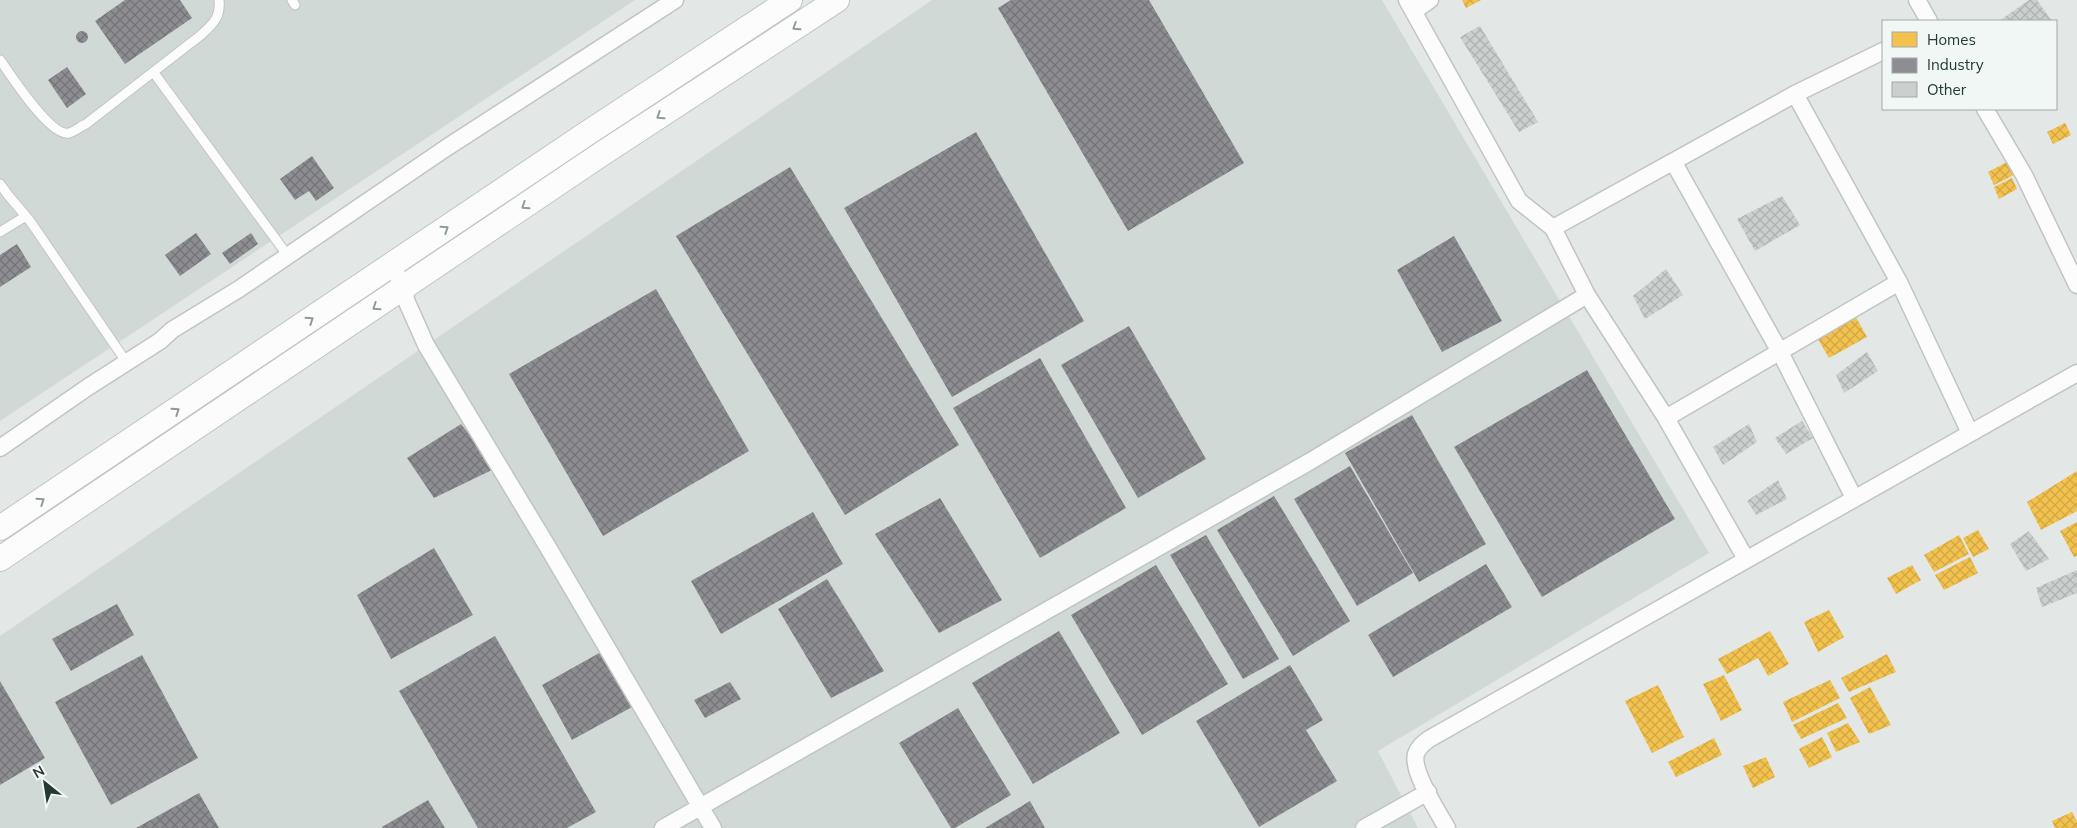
<svg xmlns="http://www.w3.org/2000/svg" width="2077" height="828" viewBox="0 0 2077 828" font-family="Mulish,sans-serif">
  <defs>
    <pattern id="homes-cross-hatch" width="8" height="8" patternUnits="userSpaceOnUse" patternTransform="scale(1.25)"><rect width="8" height="8" fill="#f2c14e"/><path d="M0 0l8 8M0 8l8-8" fill="none" stroke="#cfa745"/></pattern>
    <pattern id="industry-cross-hatch" width="8" height="8" patternUnits="userSpaceOnUse" patternTransform="scale(1.25)"><rect width="8" height="8" fill="#8d8d92"/><path d="M0 0l8 8M0 8l8-8" fill="none" stroke="#737478"/></pattern>
    <pattern id="building-cross-hatch" width="8" height="8" patternUnits="userSpaceOnUse" patternTransform="scale(1.25)"><rect width="8" height="8" fill="#cbcfce"/><path d="M0 0l8 8M0 8l8-8" fill="none" stroke="#aeb2b2"/></pattern>
  </defs>
  <rect width="100%" height="100%" fill="#e3e8e6"/>
  <path fill="#d1d9d6" d="M0,0H635L0,421Z
    M932,0H1382L1709,553L1378,751L1418,828H0V636Z"/>
  <path fill="url(#homes-cross-hatch)" d="M1462,0H1481L1466,8Z
    M2065,123L2071,135L2053,144L2047,132Z
    M2007,162L2014,175L1994,185L1988,172Z
    M2012,178L2017,189L1999,199L1994,187Z
    M1853,312L1867,337L1829,358L1815,334Z
    M2077,471V511L2041,530L2027,502Z
    M2077,522V556L2074,557L2060,531Z
    M1978,530L1989,549L1973,557L1963,538Z
    M1959,535L1969,554L1934,572L1924,555Z
    M1970,557L1978,573L1944,590L1935,575Z
    M1912,565L1921,580L1896,594L1887,578Z
    M1829,610L1844,637L1818,652L1804,622Z
    M1770,631L1789,664L1768,676L1758,658L1727,674L1718,659Z
    M1887,654L1896,672L1849,692L1841,678Z
    M1724,675L1742,710L1721,721L1703,684Z
    M1830,680L1840,698L1792,722L1783,702Z
    M1658,685L1684,737L1652,753L1625,701Z
    M1870,687L1891,725L1869,734L1850,698Z
    M1838,703L1847,718L1801,739L1793,725Z
    M1848,723L1860,742L1836,752L1827,733Z
    M1822,737L1832,757L1809,768L1799,749Z
    M1714,738L1722,755L1676,777L1668,762Z
    M1766,757L1775,777L1753,788L1743,766Z
    M2072,812L2077,821V828H2055L2052,821Z"/>
  <path fill="url(#industry-cross-hatch)" d="M125,0H180L192,18L125,64L95,21Z
    M1011,0H1149L1244,163L1128,231L998,8Z
    M76 37a6 6 0 1 1 12 0a6 6 0 1 1-12 0Z
    M67,67L86,94L67,108L48,80Z
    M976,132L1084,321L952,397L844,208Z
    M312,156L334,188L316,201L309,191L295,200L280,179Z
    M790,167L959,445L845,515L676,236Z
    M196,233L211,254L180,276L165,255Z
    M251,233L258,244L230,264L222,253Z
    M1454,236L1502,321L1442,352L1397,270Z
    M17,244L31,267L0,287V255Z
    M656,289L749,451L603,536L509,374Z
    M1129,326L1206,459L1138,498L1061,365Z
    M1040,358L1126,508L1040,558L953,408Z
    M1587,370L1675,519L1542,597L1454,447Z
    M1412,415L1486,544L1419,582L1345,453Z
    M461,424L496,468L434,498L407,458Z
    M1350,466L1413,573L1357,606L1294,499Z
    M1274,496L1350,621L1293,656L1217,530Z
    M940,498L1002,600L939,633L875,534Z
    M813,512L843,564L721,634L691,581Z
    M1206,535L1279,659L1243,679L1170,555Z
    M434,548L473,615L391,659L357,595Z
    M1486,564L1512,607L1393,677L1368,635Z
    M1156,565L1228,684L1142,735L1071,615Z
    M827,579L884,671L831,698L778,609Z
    M117,604L134,635L71,671L52,639Z
    M1059,631L1120,733L1033,784L972,683Z
    M495,636L596,812L567,828H478L399,691Z
    M601,652L632,707L572,740L542,685Z
    M142,655L198,758L111,805L55,702Z
    M1290,665L1323,720L1306,730L1337,781L1259,827L1196,721Z
    M0,681L45,758L0,785Z
    M730,682L741,699L705,718L694,700Z
    M958,708L1011,795L955,828H951L899,743Z
    M199,793L219,828H136Z
    M428,800L445,828H383L382,827Z
    M1030,801L1045,828H985Z"/>
  <path fill="url(#building-cross-hatch)" d="M2029,0H2037L2052,21H1999Z
    M1480,26L1538,122L1519,132L1460,37Z
    M1782,196L1800,225L1755,251L1737,219Z
    M1666,269L1683,295L1645,319L1633,296Z
    M1867,352L1878,371L1844,393L1836,375Z
    M1802,421L1813,438L1786,454L1775,438Z
    M1749,424L1757,442L1723,465L1713,447Z
    M1778,480L1787,499L1756,515L1747,501Z
    M2029,531L2049,559L2026,571L2010,544Z
    M2077,570V593L2042,607L2036,588Z"/>
  <g fill="none" stroke-linecap="round" stroke-linejoin="round">
    <g stroke="#c0c5c3" stroke-width="11">
      <path id="service" d="M292,0L295,5
        M0,60C11,75 50,137 69,133C74,132 81,126 86,124L201,35C213,24 221,17 219,0
        M154,73L288,256
        M0,184L8,195L30,221L127,363
        M0,232L26,216"/>
    </g>
    <g stroke="#c0c5c3" stroke-width="19">
      <path id="minor" d="M1407,0L1519,201L1553,228L1587,295L1666,418L1746,559
        M1917,0L1929,21
        M1414,11L1430,0
        M1795,94L1899,282L1970,433
        M1985,109L2024,175L2077,285
        M1674,163L1780,352L1854,498
        M1553,228L1795,94L1883,51
        M391,266L405,287L406,300L426,345L546,544L713,828
        M1666,418L1899,282
        M0,448L88,387L160,341L172,330L239,289L446,148L675,0
        M663,828L1309,462L1587,295
        M1364,828L1428,792
        M1447,828C1438,812 1411,771 1416,754C1418,747 1424,743 1429,739L2077,373"/>
    </g>
    <g stroke="#c0c6c3" stroke-width="26">
      <path id="secondary" d="M0,528L586,134L790,0
        M0,559L600,155L837,0"/>
    </g>
    <use href="#service" stroke="#fbfcfb" stroke-width="9"/>
    <use href="#minor" stroke="#fbfcfb" stroke-width="16"/>
    <use href="#secondary" stroke="#fbfcfb" stroke-width="24"/>
  </g>
  <defs><path id="oneway-chevron" d="M-2-3.5L2.5 0L-2 3.5" fill="none" stroke-width="1.6" stroke-linecap="round" stroke-linejoin="round" transform="scale(1.25)"/></defs>
  <g stroke="#8f9b98">
    <use href="#oneway-chevron" transform="translate(796 27) rotate(147)"/>
    <use href="#oneway-chevron" transform="translate(660 116) rotate(147)"/>
    <use href="#oneway-chevron" transform="translate(525 206) rotate(146)"/>
    <use href="#oneway-chevron" transform="translate(445 229) rotate(-34)"/>
    <use href="#oneway-chevron" transform="translate(376 307) rotate(146)"/>
    <use href="#oneway-chevron" transform="translate(310 320) rotate(-34)"/>
    <use href="#oneway-chevron" transform="translate(176 411) rotate(-34)"/>
    <use href="#oneway-chevron" transform="translate(41 501) rotate(-34)"/>
  </g>
  <rect x="1882" y="20" width="175" height="90" fill="#f1f7f4" stroke="#9faba8"/>
  <rect x="1892" y="32" width="25" height="15" fill="#f2c14e" stroke="#9faba8"/>
  <text x="1927" y="45" font-size="15" fill="#233a35">Homes</text>
  <rect x="1892" y="58" width="25" height="15" fill="#8d8d92" stroke="#9faba8"/>
  <text x="1927" y="70" font-size="15" fill="#233a35">Industry</text>
  <rect x="1892" y="82" width="25" height="15" fill="#cbcfce" stroke="#9faba8"/>
  <text x="1927" y="95" font-size="15" fill="#233a35">Other</text>
  <g transform="translate(45 783) rotate(330)" stroke="#f1f7f4" stroke-width="4" paint-order="stroke">
  <path d="M0-4L9 19L0 12L-9 19Z" fill="#233a35"/>
  <text y="-8" font-size="14" font-weight="bold" text-anchor="middle" fill="#233a35">N</text>
  </g>
</svg>
